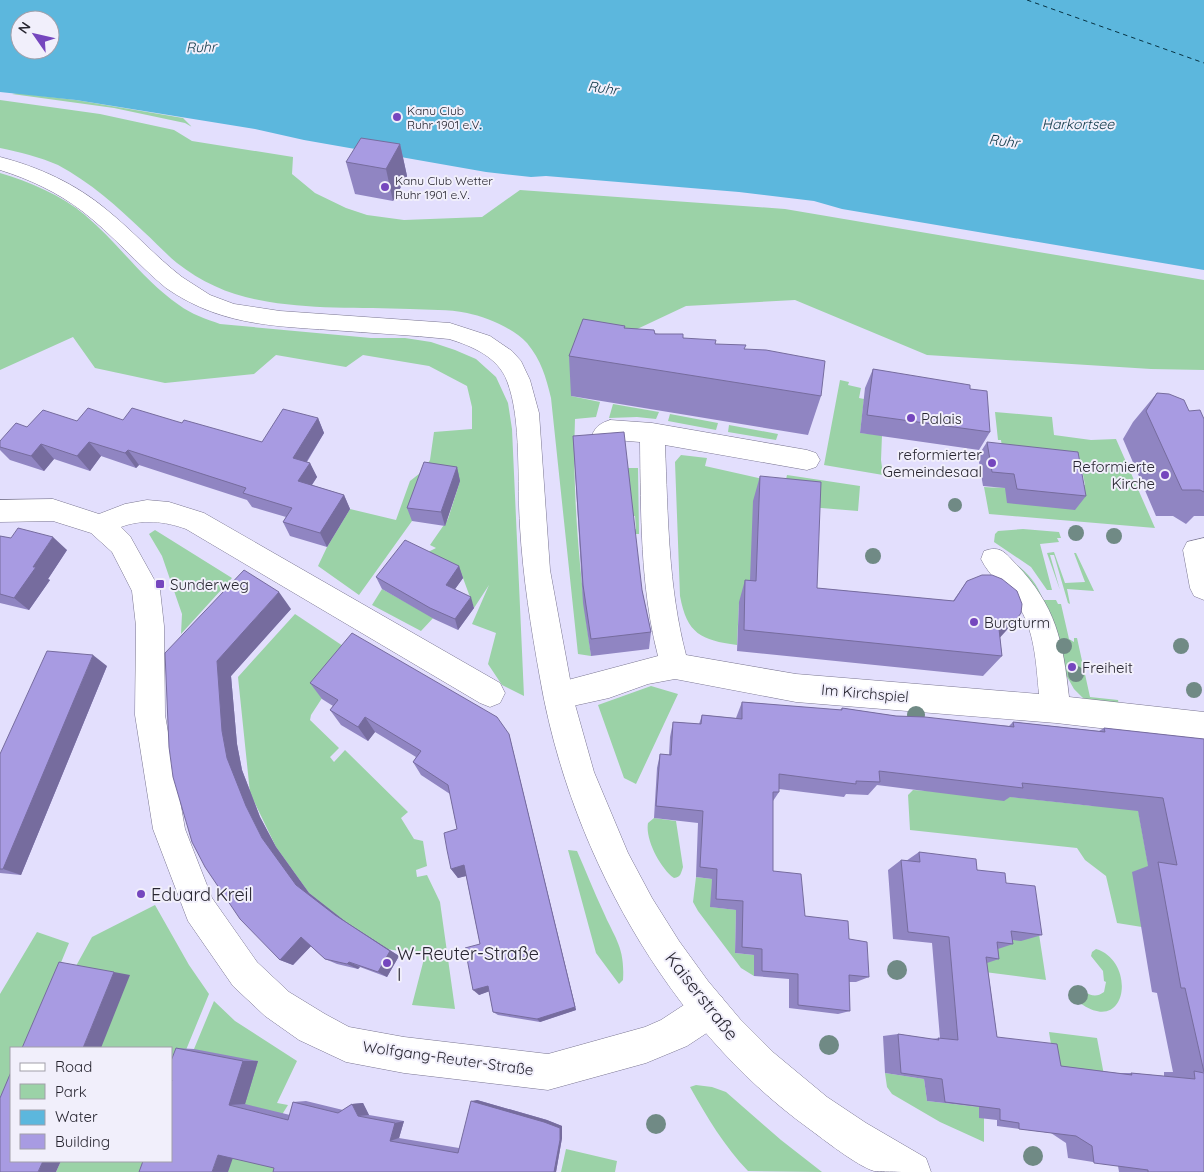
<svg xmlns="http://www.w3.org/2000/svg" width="1204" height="1172" viewBox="0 0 1204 1172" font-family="Quicksand,sans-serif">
  <rect width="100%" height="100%" fill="#e3dffd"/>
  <path fill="#9bd2a7" d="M17,93L76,100L183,118L192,127L185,123L114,108L12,94Z
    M0,100L100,114L174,130L192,141L293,157L292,174L315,193L346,208L367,215L404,220L482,217L520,190L785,209L1204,280V370L1151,369L927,355L795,300L686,306L601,346L571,396L600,402L596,417L575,419C572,497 580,578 591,656L578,654L551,398C546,377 541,360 527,343C513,328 486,317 467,313C448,309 429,310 410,309C361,307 308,310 259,300C230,295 201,282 177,263C166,254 155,242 144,232C118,207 90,182 58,165C40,157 19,152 0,148Z
    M0,173C30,182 61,195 85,215C118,243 143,280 179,305C191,314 206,319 220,324L371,338H405L431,342L455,350L476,359L496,377L508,403L512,429L524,696L502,685L488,664L496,633L472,624L489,585L474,608L463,578L426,553L436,548L430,545L448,519L460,481L428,477L412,521L359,595L318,566L327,547L350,509L396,520L410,481L424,470L430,460L434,432L472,429V407L467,386L429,366L363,355L346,367L276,355L254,374L165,383L95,368L73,337L0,370Z
    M840,380L849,382L848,385L861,388L859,398L864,399L860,433L882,435L881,460L883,475L824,465Z
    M613,404L659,412L656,419L637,417L609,418Z
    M995,412L1052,417L1054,435L1091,440L1116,439L1155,528L989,514L984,487C1018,490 1052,481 1085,485L1081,464L1004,462L1001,440H998Z
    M670,414L718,423L716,430L668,421Z
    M729,425L778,434L776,440L728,432Z
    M681,455L707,458L705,466L785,484L787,475L860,486L858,511L809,507L749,604L739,603L737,645C701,640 687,634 680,596L675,462Z
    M626,468H638L639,534H633V530L636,529L635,516H631Z
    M1023,529L1059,532L1061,538H1057L1059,542L1040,544L1052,590H1047L1031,567L994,542L995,534L998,531Z
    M155,530L232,578L181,634L182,614L162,556L149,534Z
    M995,549C1015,563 1035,575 1043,600H1056L1058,604H1061L1069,639L1074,642V638H1077L1090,697L1118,700L1120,709L1087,702L1074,689Z
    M1054,552L1065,583L1085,582L1074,553H1076L1094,591L1067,589L1070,604L1068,603L1054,555H1050L1060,590L1047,553Z
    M382,589L416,608L417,607L435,616L421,631L372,605Z
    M295,614L352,652L311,715L310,720L339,748L330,757L334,762L345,750L408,812L401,818L414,839L423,841L427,866L416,870L417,877L427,875L440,902L455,1009L412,1005L425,955L387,949L348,924L309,893L276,847L250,793L238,677Z
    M651,686L678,694L636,784L624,778L598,705Z
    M913,790L1003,796L1093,806L1137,804L1150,875L1142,927L1117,923L1106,876L1085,860L1077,848L910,830L908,795Z
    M654,818L676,821L683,867C681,873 681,877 674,878C660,868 645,839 648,823Z
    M568,850L577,851C586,871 594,892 603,911C615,939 625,947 623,980L619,984L596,953Z
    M696,877L712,879L711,907L736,910L735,953L754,955V976L741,968L698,911L693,902Z
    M155,905L189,965L209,994L172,1084L171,1134V1048H100L76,966L92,937Z
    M1037,921L1046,980L969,970L978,948Z
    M37,932L69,943L26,1048H11V1084L0,1110V994Z
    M1096,949C1136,961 1128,1034 1083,1005C1076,1001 1071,996 1072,987L1074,986C1085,990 1092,1001 1104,992L1106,982L1104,981L1103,971L1091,956L1092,952Z
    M214,1001L235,1021L297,1061L277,1103L288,1105L283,1113L286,1172H223L194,1049Z
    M1049,1032L1097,1038L1104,1075L1055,1069Z
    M885,1073L924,1079L927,1101L979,1107L984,1118V1142L940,1122L892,1094L887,1087Z
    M696,1085L712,1087L726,1092L781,1140L822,1172L748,1171C724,1146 707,1117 690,1087Z
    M566,1149L617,1161L615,1172H561Z
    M61,1161H162L158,1172H56Z"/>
  <path fill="#5cb7dd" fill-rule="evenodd" d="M0,0H1204V270L842,209L814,201L739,192L546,176L531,177L486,172L304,140L255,129L76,100L0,92ZM20,20H50V50H20Z"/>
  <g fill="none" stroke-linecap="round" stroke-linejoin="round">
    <path stroke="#073242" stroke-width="1" stroke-dasharray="4.5 4" stroke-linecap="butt" d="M1027,0L1204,63"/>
    <g stroke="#7a7691" stroke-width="1">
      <path id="minor" d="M610,420L652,423L807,450L816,453L820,460L816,467L807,470L665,445C668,515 668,586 686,655L796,674L1039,694C1036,664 1035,629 1017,604C1006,589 989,576 981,559L984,551C1001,545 1005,553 1016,564C1056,606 1063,641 1069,697L1204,712V740L1056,723L796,702L675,679L648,684L609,698L559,709L549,705L544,695L549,685L658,656C640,586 641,513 640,442L615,440L604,445L595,442L592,435C596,426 601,423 610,420Z
        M53,499L99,514L125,504L147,500L169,502L204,513L500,683L505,693L500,703L490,707L480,703L186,529C164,521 142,519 121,527L130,536L160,590L164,626L165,715L185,829L212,898L257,962L289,992L325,1014L349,1027L404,1037L548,1054L645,1027L661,1020L696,997L709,992L722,997L727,1010L722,1023L687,1046L646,1063L548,1090L404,1073L346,1062L299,1040L265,1016L233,986L188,921L153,829L135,715L136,626L132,591L112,552L91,533L53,521L0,522V500Z
        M1204,538V600L1194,596L1190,588L1183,550L1187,542Z"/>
    </g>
    <g stroke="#7a7691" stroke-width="1">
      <path id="major" d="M0,157C39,167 76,184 107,210C133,231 155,256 182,277L210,295L234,304L280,311L450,323L490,336L512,351L521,361L530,380L539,413L550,570L574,701L594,772L628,853L652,898L679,941L708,981L740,1019L774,1053L827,1097L866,1123L926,1158L931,1172C918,1172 885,1172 874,1171C857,1166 823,1139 808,1128C667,1026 569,848 540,678C531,628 523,577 520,527C517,484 522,419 507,381C498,357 472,346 449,339C410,335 370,333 331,330C269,326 218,324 166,288C137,264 112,234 82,211C57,192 29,179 0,170Z"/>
    </g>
    <use href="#minor" fill="#fff" fill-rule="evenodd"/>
    <use href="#major" fill="#fff" fill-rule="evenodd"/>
  </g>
  <g fill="#708a85">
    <circle cx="955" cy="505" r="7"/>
    <circle cx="1076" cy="533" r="8"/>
    <circle cx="1114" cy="536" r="8"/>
    <circle cx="873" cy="556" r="8"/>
    <circle cx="1064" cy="646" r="8"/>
    <circle cx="1181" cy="646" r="8"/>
    <circle cx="1076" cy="674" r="8"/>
    <circle cx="1194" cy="690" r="8"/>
    <circle cx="916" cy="715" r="9"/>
    <circle cx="897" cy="970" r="10"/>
    <circle cx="1078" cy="995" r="10"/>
    <circle cx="829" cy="1045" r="10"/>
    <circle cx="656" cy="1124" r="10"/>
    <circle cx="1033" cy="1156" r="10"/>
  </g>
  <path fill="#9085c2" d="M400,144L407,176L393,201L355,194L346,162Z
    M624,328L745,349L821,396L808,435L571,396L569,356Z
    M873,369L970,389L990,432L979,450L860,433L865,388Z
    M1157,393L1204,419V516H1194L1186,524L1173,516H1156L1123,439L1133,422Z
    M318,418L324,433L307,462L310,463L317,477L312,485L344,495L350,509L327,547L290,536L283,522L286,517L252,507L247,500L139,465L136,468L101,456L90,471L54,459L44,471L10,460L0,450V441L27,427L77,421L123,420L182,423L262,442Z
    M573,436L642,590L651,632L649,649L591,656L583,603Z
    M987,442L1086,496L1075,510L1007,503L1005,488L983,486L978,456Z
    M457,467L460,481L445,526L412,521L407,508Z
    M760,476L817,588L953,601L967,581L1000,638L1002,656L983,676L737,651L739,602L745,580H750L753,501Z
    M0,536L67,550L48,579L50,580L29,610L0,603Z
    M459,566L463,578L455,589L474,608L458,630L434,619L382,589L376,577Z
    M291,609L231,676L237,744L242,770L260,817L276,847L309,893L346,922L399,956L387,977L360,967L358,969L337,964L325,959L311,946L293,965L280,960L165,653Z
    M107,666L21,875L0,873V754Z
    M310,683L509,734L576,1010L540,1022L498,1015L493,1012L489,991L479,995L480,944L466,876L458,878L451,869L457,829L450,794L421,775L413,762L416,757L375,732L368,741L341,725L330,710L333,706L322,699Z
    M742,702L840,710L842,708L896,716L1009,726L1013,722L1099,731L1104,728L1204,739V1172H1119L1118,1166L1068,1158L1066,1143L1051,1133L997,1126V1120L979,1118V1107L927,1101L924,1079L885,1073L883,1036L898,1034L931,1039L940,1038L932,943L893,939L888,870L901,860L906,861L919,852L977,870L1006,883L1042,935L1021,941L1013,940V944L998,949L999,959L987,963L997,1037L1061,1066L1117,1073H1131L1164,1076V1072H1173L1157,993L1152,992L1132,872L1148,866L1138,811L1010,797L1004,801L877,785L868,795L846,794L844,797L779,789V792L773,801V871L805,916L849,939L869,977L856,982H849L850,1011L838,1014L789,1008V979L754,976V955L735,953L736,910L710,907L712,879L696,877L698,823L654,818L657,768L660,754L669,755L670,737L673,722L699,724L702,715L736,718Z
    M176,1048L194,1049L258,1061L245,1104L290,1115L293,1102L306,1101L343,1110L352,1104L363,1103L369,1115L404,1121L399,1138L459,1148L477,1100L547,1120L562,1126V1138L556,1172H273L274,1168Z"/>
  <path fill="#766c9e" d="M400,144L407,176L393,201L386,169Z
    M318,418L324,433L300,472L293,458Z
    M89,442L101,456L90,471L77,456Z
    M41,444L54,459L44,471L31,456Z
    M128,450L139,465L136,468L125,453Z
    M310,463L317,477L305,495L298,481Z
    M457,467L460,481L445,526L441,512Z
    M344,495L350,509L327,547L320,533Z
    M53,537L67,550L48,579L50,580L29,610L14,598L33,567Z
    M459,566L463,578L450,596L446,585Z
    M279,592L291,609L231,676L237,744L242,770L260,817L276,847L309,893L346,922L399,956L387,977L378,972L335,915L296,885L262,838L246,806L227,758L222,731L217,661Z
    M471,597L474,608L458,630L455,619Z
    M1015,621L996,642L999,629Z
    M93,655L107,666L21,875L3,869Z
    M365,717L375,732L368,741L358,727Z
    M509,734L576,1010L540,1022L537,1019Z
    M464,865L470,875L458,878L451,869Z
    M301,937L314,943L293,965L280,960Z
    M349,962L360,967L358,969L347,964Z
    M114,972L130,975L101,1048H83Z
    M488,986L493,990L479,995L473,990Z
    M243,1061H258L245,1104L229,1105Z
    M477,1100L547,1120L562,1126V1138L556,1172H554L471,1101Z
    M363,1103L369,1115L358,1116L352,1104Z
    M404,1121L399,1138L390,1141L395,1123Z
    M235,1152L228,1172H212L218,1155Z
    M43,1161H61L56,1172H38Z"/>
  <path fill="#a89be2" stroke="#766c9e" d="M361,138L400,144L386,169L346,162Z
    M583,319L625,326L624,328L654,330L655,334H683V338L716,340L715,344L746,345L744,349L766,350L825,361L821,396L569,356Z
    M873,369L970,385V389L987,391L990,432L867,415Z
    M1157,393L1169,394L1184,400L1189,411L1200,410L1204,419V492L1200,490H1182L1146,411Z
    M88,408L123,420L132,408L182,423L184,420L262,442L283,409L318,418L293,458L310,463L298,481L344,495L320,533L283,522L292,508L243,493L246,488L128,450L125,453L89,442L77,456L41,444L31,456L0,447V441L16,423L27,427L43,410L77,421Z
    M624,432L642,590L651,632L591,639L583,585L573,436Z
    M987,442L1078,452L1086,496L1017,489L1014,474L992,472Z
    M424,462L457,467L441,512L407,508Z
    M760,476L821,482L817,588L954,601L967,581L982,575H992L1002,579L1017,591L1022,604L1021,613L1015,621L999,629L1002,656L744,630L745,580L756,581Z
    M18,528L53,537L33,567H36L14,598L0,594V536L11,538Z
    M405,540L459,566L446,585L471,597L455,619L430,608L376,577Z
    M244,570L279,592L217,661L222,731L227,758L246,806L262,838L296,885L335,915L390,951L378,972L349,962L347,964L325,959L301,937L280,960L240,919L205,867L192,842L173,777L169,747L165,653Z
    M352,633L497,717L509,734L575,1007L537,1019L493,1012L488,986L473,990L465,948L480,944L464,865L451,869L447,850L444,833L457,829L448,785L413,762L421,751L365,717L358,727L330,710L338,700L310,683Z
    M47,651L93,655L3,869H0V754Z
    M742,702L842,710V708L896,716L925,717L1014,727L1013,722L1105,732L1104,728L1204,739V1072L1185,988H1181L1158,862L1177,865L1163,798L1022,783L1023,788L879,771L880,782L856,781V784L779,774V792H773V871L801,874L805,916L848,921L849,939L867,942L869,977L849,975L850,1011L798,1005V974L762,971V949L742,947L743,901L716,899L717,869L700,867L703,811L656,806L660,754L671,755L673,722L701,724L702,715L742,719Z
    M919,852L976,859L977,870L1005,873L1006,883L1035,886L1042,935L1011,931L1013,944L997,942L999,959L986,957L997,1037L1057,1044L1061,1066L1132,1075L1131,1073L1195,1079L1194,1071L1204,1073V1172H1148V1170L1094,1163L1092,1146L1076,1136L1019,1129V1123L1000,1120V1109L945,1102L942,1079L901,1073L898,1034L939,1040L938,1038L958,1040L949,937L908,932L901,860L920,862Z
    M59,962L114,972L83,1048H22Z
    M176,1048L243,1061L229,1105L288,1120L293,1102L338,1113L352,1104L358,1116L395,1123L390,1141L458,1153L471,1101L544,1122L560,1128V1140L554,1172H273L274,1168L218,1155L212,1172H139L143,1161H171V1082L172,1080L171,1079V1061Z
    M11,1072V1161H43L38,1172H0V1098Z"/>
  <g fill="#7546be" stroke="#f1effb" stroke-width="2">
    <circle cx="397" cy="117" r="5"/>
    <circle cx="385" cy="187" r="5"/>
    <circle cx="911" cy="418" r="5"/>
    <circle cx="992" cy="463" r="5"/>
    <circle cx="1165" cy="475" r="5"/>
    <rect x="155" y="579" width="10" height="10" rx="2.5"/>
    <circle cx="974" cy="622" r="5"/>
    <circle cx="1072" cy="667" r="5"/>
    <circle cx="141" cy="894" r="5"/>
    <circle cx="387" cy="963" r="5"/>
  </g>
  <g text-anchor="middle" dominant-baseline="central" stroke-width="4" stroke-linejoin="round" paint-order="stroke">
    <g font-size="12" fill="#282631" stroke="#f1effb" text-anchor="start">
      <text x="407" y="110">Kanu Club<tspan x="407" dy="14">Ruhr 1901 e.V.</tspan></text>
      <text x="395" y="180">Kanu Club Wetter<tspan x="395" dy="14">Ruhr 1901 e.V.</tspan></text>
    </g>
    <g font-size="14" font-style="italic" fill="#073242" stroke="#f1effb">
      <text transform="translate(201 47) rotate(-2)">Ruhr</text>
      <text transform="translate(603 88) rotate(8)">Ruhr</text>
      <text x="1078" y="124">Harkortsee</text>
      <text transform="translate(1004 141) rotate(7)">Ruhr</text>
    </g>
    <g font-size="15" fill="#282631" stroke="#f1effb" text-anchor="start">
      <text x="921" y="418">Palais</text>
      <text x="982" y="454" text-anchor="end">reformierter<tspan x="982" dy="17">Gemeindesaal</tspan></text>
      <text x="1155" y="466" text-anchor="end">Reformierte<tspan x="1155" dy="17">Kirche</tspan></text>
      <text x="170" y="584">Sunderweg</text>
      <text x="984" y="622">Burgturm</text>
      <text x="1082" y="667">Freiheit</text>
    </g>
    <g font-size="15" fill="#282631" stroke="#f1effb">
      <text transform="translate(865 693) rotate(5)">Im Kirchspiel</text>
      <text transform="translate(448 1058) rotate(8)">Wolfgang-Reuter-Straße</text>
    </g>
    <g font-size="18" fill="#282631" stroke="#f1effb" text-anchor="start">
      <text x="151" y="894">Eduard Kreil</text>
      <text x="397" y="953">W-Reuter-Straße<tspan x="397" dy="21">I</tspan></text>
    </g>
    <g font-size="18" fill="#282631" stroke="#f1effb">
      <text transform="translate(702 996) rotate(52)">Kaiserstraße</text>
    </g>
  </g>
  <rect x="10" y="1047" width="162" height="115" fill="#f1effb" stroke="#a19faa"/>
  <rect x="20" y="1063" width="25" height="8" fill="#ffffff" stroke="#a19faa"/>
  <text x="55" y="1072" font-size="15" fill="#282631">Road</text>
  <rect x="20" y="1084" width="25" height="15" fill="#9bd2a7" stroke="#a19faa"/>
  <text x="55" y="1097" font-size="15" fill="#282631">Park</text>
  <rect x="20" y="1110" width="25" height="15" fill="#5cb7dd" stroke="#a19faa"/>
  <text x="55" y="1122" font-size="15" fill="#282631">Water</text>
  <rect x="20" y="1134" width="25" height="15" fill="#a89be2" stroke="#a19faa"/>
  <text x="55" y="1147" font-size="15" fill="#282631">Building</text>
  <g transform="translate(35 35) rotate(304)"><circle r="24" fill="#f1effb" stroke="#a19faa"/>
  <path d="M0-4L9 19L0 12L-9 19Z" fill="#7546be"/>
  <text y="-8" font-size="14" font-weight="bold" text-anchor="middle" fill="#282631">N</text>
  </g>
</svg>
